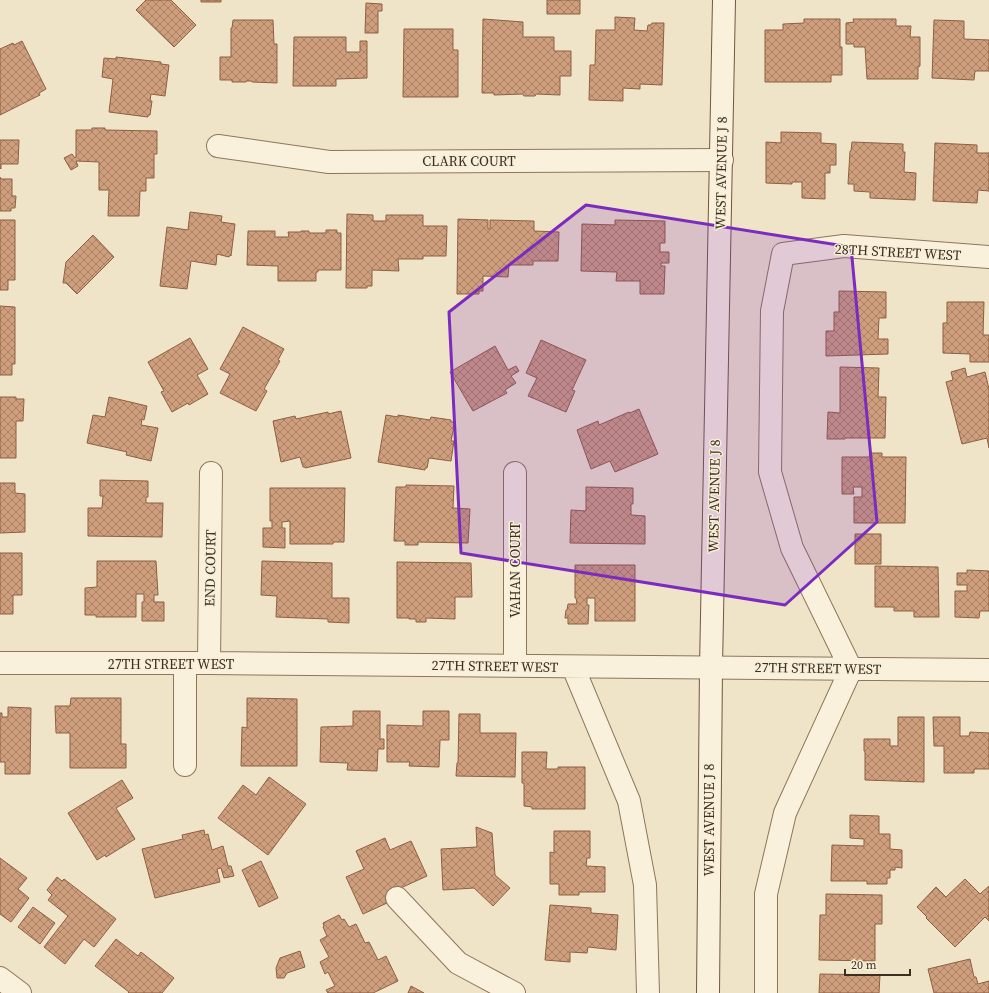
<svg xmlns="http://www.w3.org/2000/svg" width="989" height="993" viewBox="0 0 989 993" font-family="'Source Serif 4',serif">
  <defs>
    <pattern id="building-cross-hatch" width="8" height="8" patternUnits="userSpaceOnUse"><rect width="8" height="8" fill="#cf9f7d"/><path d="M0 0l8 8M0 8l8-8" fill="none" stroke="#a98266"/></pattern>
  </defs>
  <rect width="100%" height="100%" fill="#f0e4c8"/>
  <path fill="url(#building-cross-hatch)" stroke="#8d5f41" d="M146,0H171L196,25L174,47L136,10Z
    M201,0H221V2H201Z
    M547,0H580V14H547Z
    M366,3L382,4V11H378V33H365Z
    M615,17L635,18L634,30L647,31L648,25H651L652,23H664L662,85L640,84V89L623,88V101L589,100L590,65H595L596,30H615Z
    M483,19L523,22V37H554V51H571V76H560V95L536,94L535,96H524L523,94L494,95V93H482Z
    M804,19H840V47H842V75H831V82H765V30H783V24L804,23Z
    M853,19H896V26H911L910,37H920V66L918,67V79H867L865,47H854V44H846V23L854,22Z
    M233,20H273L274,44H277V83L252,82V81H246V82H232V80H220V57H231V28H232Z
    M934,20L964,21V39L989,40V71H975L974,80L932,78Z
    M404,29H453V50H458V97H403Z
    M294,37H346V52H360V41H367V78L336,79V86H293Z
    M22,41L46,89L39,93L40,95L0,115V49L13,43L14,45Z
    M116,57L161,62V64L169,65L165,96L151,94L150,101H152L150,115H148V117L109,112L113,79L102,77L104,58L116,59Z
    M92,128H105V130L157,131V154H154V178H146V191H140L139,216H108L109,190H99V162L76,161L78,166L71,170L64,158L72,154L75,158L76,157V130H92Z
    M781,132L821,133V143L836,144V165H830V173H825V199L802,198V182H792V184L766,183V142L781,143Z
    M0,140H19L18,164H1V169L0,168Z
    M852,142L903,144V152H905L904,172L916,173L915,200L870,198V192L854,191V184H848L850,151H851Z
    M935,143L977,145V153H989V191L978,190L977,203L933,201Z
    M0,177L1,179H12V196H16L15,208H11V211H0Z
    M190,212L222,216L221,222L235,224L231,256L230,255L229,257L217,254L216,265L191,261L187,289L160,286L167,227L188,230Z
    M347,214L373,215V221H386V215H423V226H447L446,256H423V259H398L399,271L372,270V286H367V288H346Z
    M458,219L488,220V229H490V220L534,221V231L559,232L558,261H533V265H509L508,277L483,276V291H479V294H457Z
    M0,220H15V280H8V290H0Z
    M615,220L665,221V243H660V252H669V263H661V266H665L664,294H640V281H616L617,272L581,271L582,224L615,225Z
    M326,230H337V233H341V270H318V272H316V281H278V266L247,265L248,231H275V237H289L288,232H301V231H309V233H326Z
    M93,235L114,257L77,294L66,283H63L66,262Z
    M839,291L886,292V318H879L878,339H888V354L826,356V331H834V312H839Z
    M947,302H984L983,335H989V362H970V354L943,353V323H947Z
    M0,306L15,307V364H12V375H0Z
    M243,327L284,349L278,360L280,361L264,389L267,391L256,411L220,393L230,374L220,369Z
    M190,338L208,369L197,375L208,394L189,405L188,403L172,412L161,392L164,391L148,362Z
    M541,340L586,360L572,390L575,391L566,412L528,396L537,378L526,373Z
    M495,346L508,370L516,366L519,371L511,376L516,383L505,390L507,393L473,411L450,372Z
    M840,367L879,368L878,397H886L885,438H845V439H827L828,412L840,413Z
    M965,368L967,377L985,372L989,389V448L987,438L962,444L946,382L953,380L951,372Z
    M0,397H16V399H24L23,421H16V458H0Z
    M109,397L147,406L144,420L142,419L141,425L158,428L151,461L126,455L127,452L87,443L93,415L105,417Z
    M639,409L658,454L615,472L610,461L591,469L577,430L598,421L599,425L629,412L630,413Z
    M341,411L351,458L305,468V467H303L300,457L281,462L273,421L295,416L296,419L328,412V414Z
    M386,415L398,417V415L430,420L431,417L451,420V422H455L451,441H454L451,461L429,458L427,468H425V470L378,462Z
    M870,453H882V457H906L905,523H854V497H862V487H853L854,494H842V457H869Z
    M100,480L148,481V497H146V503H163L162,537L88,536V508H102L103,496H100Z
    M0,483H15V493L25,494V532L0,533Z
    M406,485L454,486L453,508L470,509L468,543L418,542V545H405V541H394L396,487H406Z
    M586,487L633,488V504H631V515L645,516V544L570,543L571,510L586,511Z
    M270,488H345L344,542H333V544H290V521L282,522V528H285V548L263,547V528H272V521H270Z
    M855,534H881V564H855Z
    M0,553H22V595H13V614H0Z
    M97,561H156L158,595H154V602H164V621H142V602H144V594H136V617H96V615H85V588L97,587Z
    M262,561L332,563V598H349V623L328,622V619L276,617L277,596L261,595Z
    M397,562L471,563L472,597H455V619L426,618V622H416V619H409V618H397Z
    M575,565H635V621H595V598H587V605H589L588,624H568V618H565L566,610H567L568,604H577L576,598H575Z
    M875,566L938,567L939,617H914V611H894V607H875Z
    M967,570L989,571V611H980L979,618L955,617V591H967V585H957V573H967Z
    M71,698H121V744H126V768H70V733H56L55,706H70Z
    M247,698L297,699V766H241L242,727L247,728Z
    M8,707L31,708L30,774H5V762H0V713H2V717H8Z
    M353,711H380V739H384V749H378L377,771L347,770L348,763L320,762L321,727L353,726Z
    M423,711H449V740H440L439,767L409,766L410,762H387V725L423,726Z
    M459,714H480V733H516L515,777L456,776L457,763H458Z
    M898,717H924V782L865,780V751H864V739H890V746H898Z
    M933,717H960V736H969L970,732L989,733V769H974V773H944V746H934Z
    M522,752H547L546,769H558V767H585V809H532V807L524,806V783H522Z
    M269,777L306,804L268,855L218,818L243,785L256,795Z
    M122,780L133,798L116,808L135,839L106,857L105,855L97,860L68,813Z
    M850,815L879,816V834H890V849L902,850V868L895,867V870H890V878H887V884H867V881H831L832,845L864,846V839L850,838Z
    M476,827L492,833L495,875L510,888L493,906L474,888L443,890L441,849L477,847Z
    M204,830L205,835L208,834L212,850L223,846L228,866H231L234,876L224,878L221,868L217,869L220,882L155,898L142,849L183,839L182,835Z
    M554,831H590V858H587L586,866L605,867V892H579V895H559V884H550V852L554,853Z
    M385,838L390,850L411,841L427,876L394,891L395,893L385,898L387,903L363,914L346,877L364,869L356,851Z
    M0,858L27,878L18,889L29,898L11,922L0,914Z
    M261,861L278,898L259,907L242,870Z
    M57,877L62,881L64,879L116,919L94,947L84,939L65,964L44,947L68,916L48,900L52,895L47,890Z
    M965,879L980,894L989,886V921L985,917L955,947L926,918L927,917L917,907L936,887L946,897Z
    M826,894L882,895V924H875V961L819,960L820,915H826Z
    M550,905L591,908V913L618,915L616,950L588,947L587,953L570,952V962L545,960Z
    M33,907L55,923L40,944L18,927Z
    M339,915L342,920L344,919L349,927L356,924L365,943L369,942L378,960L386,956L398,981L373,993H328L326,990L335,986L328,972L325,974L320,962L329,957L320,940L327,936L323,927L324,926L323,923Z
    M116,939L138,956L141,952L174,978L162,993H128L129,992L95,966Z
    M300,951L305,967L287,973L284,978H277L276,968L280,958Z
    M970,959L974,977H976L978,984L989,981V993H934L928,969Z
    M820,974L880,975L879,993H819Z
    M411,986L424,993H408Z"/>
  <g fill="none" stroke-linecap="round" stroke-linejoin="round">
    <g stroke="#8d765c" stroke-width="24">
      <path id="street" d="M218,146L329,162L722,160
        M515,473V666
        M0,663H209L989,670
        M209,663L211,473
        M573,667L629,801L645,885L648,993
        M185,765V664
        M397,898L458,963L514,993
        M0,978L20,993
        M766,993V894L785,813L851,669L792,548L770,472L772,311L783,254L844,246L989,257"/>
    </g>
    <g stroke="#6f573f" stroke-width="24">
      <path id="secondary" d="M708,993L711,667L724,0"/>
    </g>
    <use href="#street" stroke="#faf1dc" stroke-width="22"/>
    <use href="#secondary" stroke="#faf1dc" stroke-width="22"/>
  </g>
  <path fill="#7b2cbf" fill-opacity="0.2" stroke="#7b2cbf" stroke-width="3" stroke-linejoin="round" d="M586,205L851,247L877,522L785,605L461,553L449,312Z"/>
  <g text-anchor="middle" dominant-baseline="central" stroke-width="3" stroke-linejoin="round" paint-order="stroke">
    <g font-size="14" fill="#3d2e20" stroke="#f7eed8">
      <text x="469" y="161">CLARK COURT</text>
      <text transform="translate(721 173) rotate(-89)">WEST AVENUE J 8</text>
      <text transform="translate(898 252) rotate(3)">28TH STREET WEST</text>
      <text transform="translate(714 496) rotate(-89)">WEST AVENUE J 8</text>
      <text transform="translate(210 568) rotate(-89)">END COURT</text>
      <text transform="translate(515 570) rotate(-90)">VAHAN COURT</text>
      <text x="171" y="664">27TH STREET WEST</text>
      <text transform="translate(495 666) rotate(1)">27TH STREET WEST</text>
      <text transform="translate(818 668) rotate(1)">27TH STREET WEST</text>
      <text transform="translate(709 820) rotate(-90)">WEST AVENUE J 8</text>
    </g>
  </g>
  <path d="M845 969v6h65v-6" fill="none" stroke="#3d2e20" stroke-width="2"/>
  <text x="851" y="969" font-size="12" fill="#3d2e20" stroke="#f7eed8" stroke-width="3" paint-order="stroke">20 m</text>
</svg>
